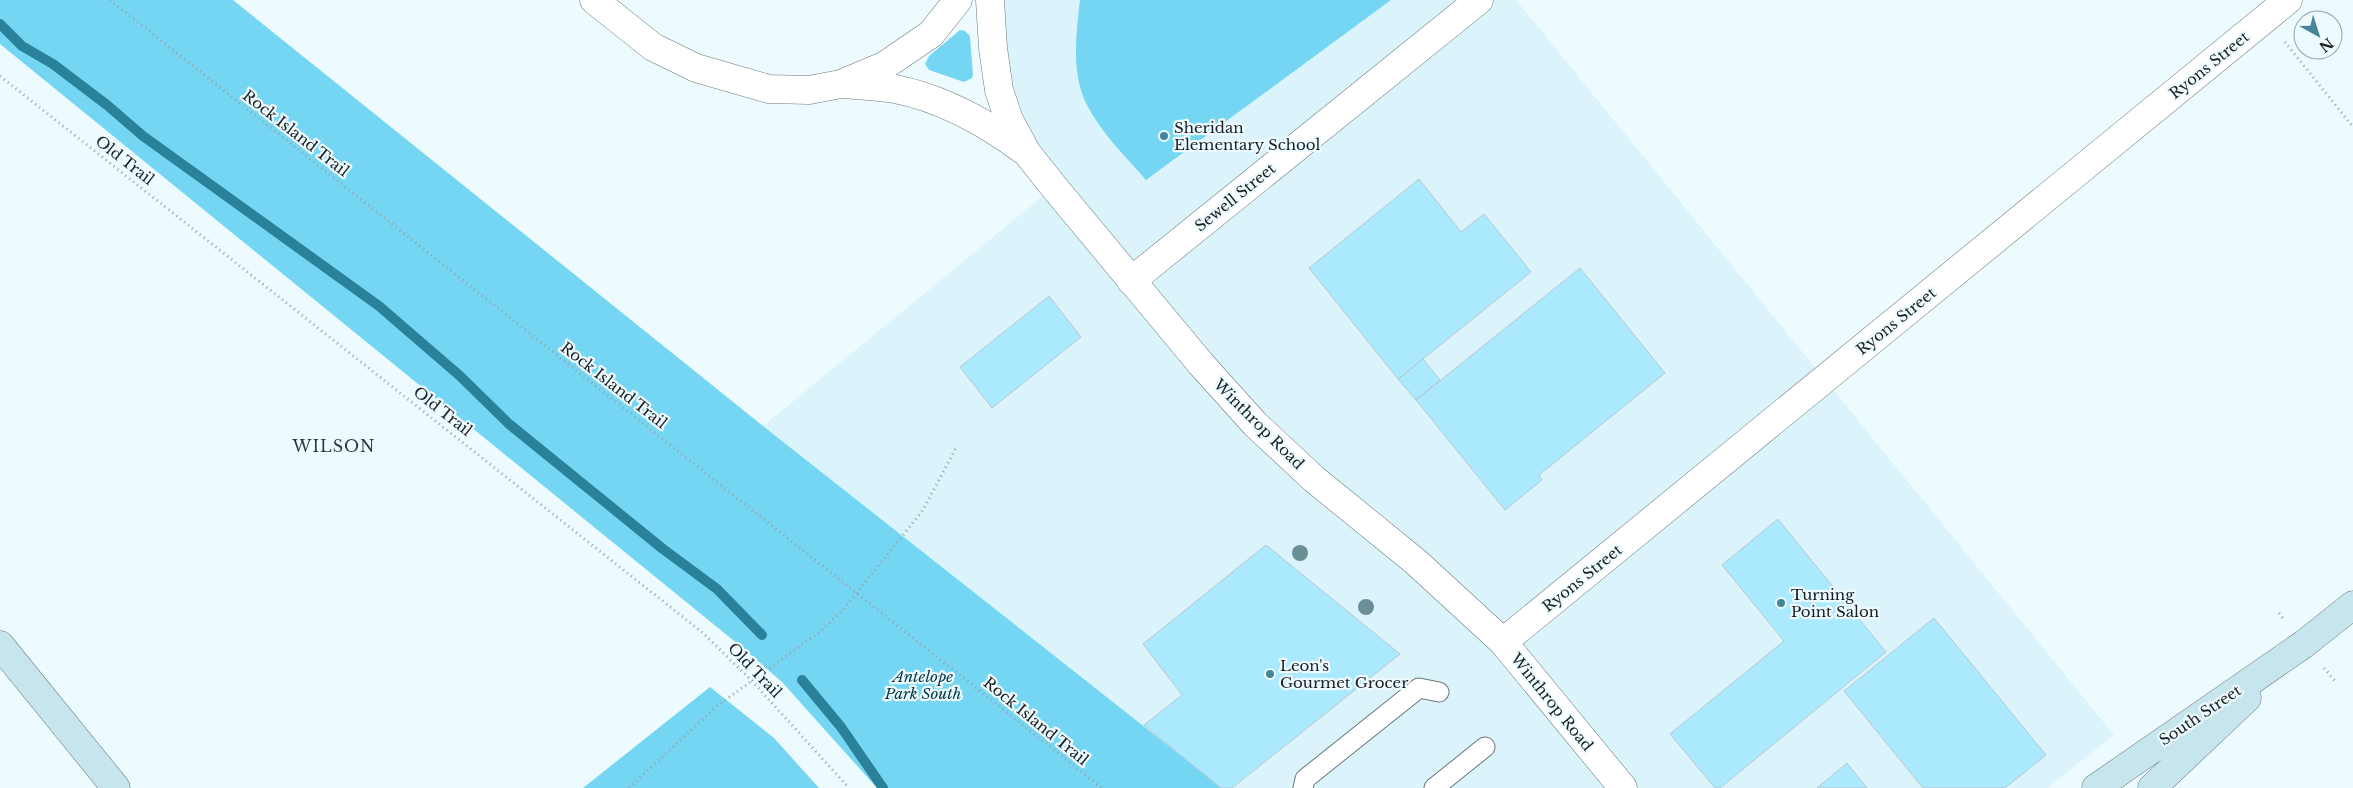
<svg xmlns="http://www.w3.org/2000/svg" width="2353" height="788" viewBox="0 0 2353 788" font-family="'Libre Baskerville',serif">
  <rect width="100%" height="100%" fill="#edfafe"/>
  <path fill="#dbf4fc" d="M990,0H1516L2114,735L2047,788H1222L763,426L1054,187L1027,153Z"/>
  <path fill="#75d6f3" d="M0,0H233L763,426L1222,788H877L782,682L744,649L0,44Z
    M1080,0H1391L1146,180C1126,157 1101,133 1087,105C1071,75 1076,33 1080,0Z
    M960,30L965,31L970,36L973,75L972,78L964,82L929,70L925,64L929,56Z
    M710,687L774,738L819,788H583Z"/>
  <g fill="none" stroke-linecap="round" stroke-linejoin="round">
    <path stroke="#298299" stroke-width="10" d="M0,24L22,46L53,64L107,105L143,136L379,306L460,376L509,424L663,549L717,589L762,635
      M802,680L841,727L883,788"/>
  </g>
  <path fill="#abeafe" stroke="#b8c7cc" d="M1419,179L1461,232L1484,214L1531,272L1398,379L1309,268Z
    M1580,268L1665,373L1539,475L1542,480L1505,510L1416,400Z
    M1049,296L1081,337L992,408L960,367Z
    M1423,359L1440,380L1416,400L1398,379Z
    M1778,519L1886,652L1720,788H1715L1670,734L1784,641L1722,565Z
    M1266,545L1400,654L1232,788H1221L1144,725L1182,695L1143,644Z
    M1934,618L2046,755L2005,788H1923L1844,691Z
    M1847,763L1867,788H1817Z"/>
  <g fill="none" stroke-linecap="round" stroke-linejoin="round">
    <g stroke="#6a787d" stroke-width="21">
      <path id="lane" d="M1303,788L1305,779L1419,688L1439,692
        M1434,788L1485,747"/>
    </g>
    <g stroke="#6a787d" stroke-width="29">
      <path id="street" d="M594,0L653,47L696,68L769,89L809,90L841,84L884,66L931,34L958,0
        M990,0L993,48L999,90L1009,120L1027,153L1054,187L1201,364L1255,424L1314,479L1416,562L1503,642L1623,788
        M845,84C862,86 879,86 895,89C941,98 985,122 1023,150
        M1131,281L1479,0
        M1503,642L2288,0"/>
    </g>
    <g stroke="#6a787d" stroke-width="29">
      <path id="secondary" d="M0,645L116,788
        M2096,788L2304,644L2353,605
        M2152,788L2247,698"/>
    </g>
    <path stroke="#97a1a4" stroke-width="3" stroke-dasharray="1 4" stroke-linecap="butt" d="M110,0L1102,788
      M2285,42L2353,127
      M0,76L703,633L752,681L849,788
      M2279,613L2285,621
      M2324,668L2335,681
      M629,788L717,706L821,631L843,610L923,510L957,446"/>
    <use href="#lane" stroke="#fff" stroke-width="19"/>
    <use href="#street" stroke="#fff" stroke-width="28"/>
    <use href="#secondary" stroke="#c7e5ed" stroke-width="28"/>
  </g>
  <g fill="#6b8f98">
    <circle cx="1300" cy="553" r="8"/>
    <circle cx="1366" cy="607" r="8"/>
  </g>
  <g fill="#46869a" stroke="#edfafe" stroke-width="2">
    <circle cx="1164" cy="136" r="5"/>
    <circle cx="1781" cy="603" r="5"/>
    <circle cx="1270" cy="674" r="5"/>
  </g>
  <g text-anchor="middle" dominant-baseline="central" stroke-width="4.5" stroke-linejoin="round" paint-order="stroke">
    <g font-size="15" fill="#1a1f21" stroke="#edfafe">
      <text transform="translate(2209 65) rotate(-39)">Ryons Street</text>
      <text transform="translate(296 133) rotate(38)">Rock Island Trail</text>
      <text transform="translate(125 160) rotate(38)">Old Trail</text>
      <text transform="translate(1235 197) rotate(-39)">Sewell Street</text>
      <text transform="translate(1896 321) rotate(-39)">Ryons Street</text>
      <text transform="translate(614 385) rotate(38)">Rock Island Trail</text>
      <text transform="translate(443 411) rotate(38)">Old Trail</text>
      <text transform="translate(1259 424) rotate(45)">Winthrop Road</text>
      <text transform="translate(1582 578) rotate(-39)">Ryons Street</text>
      <text transform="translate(755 670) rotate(46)">Old Trail</text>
      <text transform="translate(1552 702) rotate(51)">Winthrop Road</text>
      <text transform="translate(2200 715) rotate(-34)">South Street</text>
      <text transform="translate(1036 721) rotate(39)">Rock Island Trail</text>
    </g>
    <g font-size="15" fill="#1a1f21" stroke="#edfafe" text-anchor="start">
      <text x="1174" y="127">Sheridan<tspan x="1174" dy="17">Elementary School</tspan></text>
      <text x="1791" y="594">Turning<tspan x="1791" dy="17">Point Salon</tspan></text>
      <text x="1280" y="665">Leon's<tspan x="1280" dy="17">Gourmet Grocer</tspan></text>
    </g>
    <g font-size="15" font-style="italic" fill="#003745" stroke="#edfafe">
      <text x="923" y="676">Antelope<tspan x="923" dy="17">Park South</tspan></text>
    </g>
    <g font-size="16" letter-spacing="1" fill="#2d3a3e" stroke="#edfafe">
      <text x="334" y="446">WILSON</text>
    </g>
  </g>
  <g transform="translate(2318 35) rotate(141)"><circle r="24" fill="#edfafe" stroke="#99a2a6"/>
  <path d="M0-4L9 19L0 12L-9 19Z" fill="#46869a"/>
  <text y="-8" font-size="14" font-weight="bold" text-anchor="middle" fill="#1a1f21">N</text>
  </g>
</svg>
